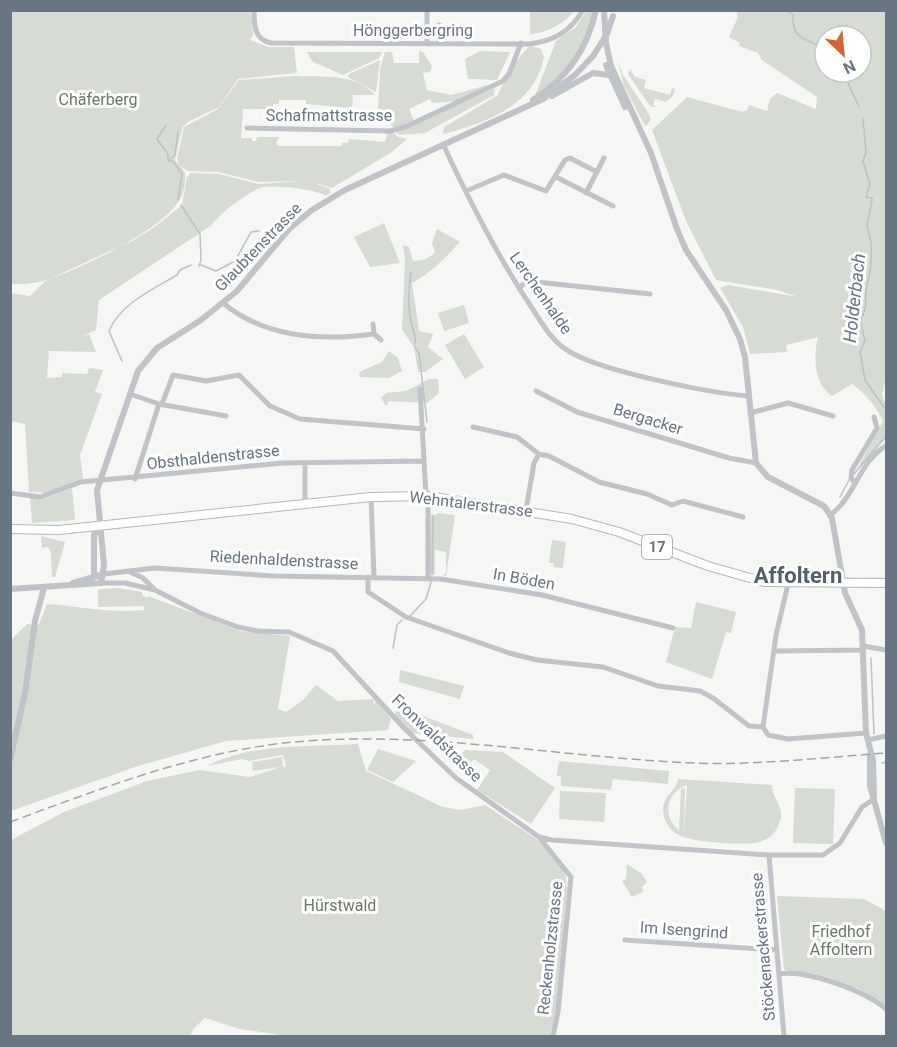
<svg xmlns="http://www.w3.org/2000/svg" width="897" height="1047" viewBox="0 0 897 1047" font-family="Roboto,sans-serif">
  <rect width="100%" height="100%" fill="#f6f6f4"/>
  <path fill="#d6dbd3" fill-rule="evenodd" d="M10,11H251L253,35L250,40L268,47H294L297,73L238,79L219,107L188,122L182,128L175,160L185,172C186,181 184,192 180,199C164,230 76,271 43,281C32,284 21,284 11,284Z
    M530,11V10L574,11C564,24 547,33 530,34Z
    M586,11H594C586,47 565,74 535,96L556,41L576,27Z
    M736,11H886V379L882,394L886,406V438L855,473L883,421C876,406 865,393 852,384L832,396C814,384 813,358 818,337L786,345L787,352L750,354L743,327L720,288L728,285L798,297L777,290L716,280L686,221L652,130L687,97L742,112L747,110L749,105L767,111L770,99L777,93L816,109L817,97L762,60L758,53L739,46L740,43L729,37L738,17ZM825,36H861V72H825Z
    M531,46L541,49L544,57C534,107 485,123 443,134L444,127L498,95C500,87 524,47 531,46Z
    M419,51L423,52L432,66L430,72L423,73L427,90L451,95L488,85L456,101L432,103L430,99L409,109L414,121L394,128L378,109L380,69L385,52H392L394,63H419Z
    M480,51L510,52L497,80L468,79L465,59Z
    M307,52H382L379,58L343,75L313,62Z
    M380,60L376,92L348,77L349,74Z
    M618,61L623,75L649,114L651,120L647,125L645,126L624,86Z
    M630,69L635,77L646,80L644,88L670,95L672,88L675,89L673,96L666,102L655,99L653,105L659,108L650,106L628,74Z
    M294,76C320,77 357,73 375,95H353L352,108L306,104V100H279V104H273V109H243L241,138H252V141H256L257,137H279L276,144L279,146H342V143H348L349,139L385,142L387,134L393,132L398,137L407,139L392,152L332,188L312,182L330,189V193L326,196C316,189 272,184 260,188C249,192 217,215 212,225L99,300L96,330L78,338L89,334L96,352L49,351L47,378L62,377V373L87,374L89,368L103,370L95,392L102,394L80,455L83,479L48,493L29,492L25,424L11,421L10,293L30,296L45,281L134,240L156,226L182,205L187,177L191,173L219,174L259,184L303,181L259,182L218,172L188,171L179,165L177,158L184,127L218,109L239,80Z
    M495,88L494,95L425,133L399,135L396,132Z
    M384,223L400,263L370,267L354,237Z
    M437,229L460,242C447,256 429,275 412,283L419,331L433,334L428,347L443,359L425,372H418L414,347L402,330L405,261L403,245L409,247L413,261L424,260L435,253L432,243Z
    M464,305L469,323L444,331L438,313Z
    M464,334L484,367L465,379L445,345Z
    M389,351L398,358L402,371L389,378L360,377L359,372L382,362Z
    M429,379H438L439,393L427,403L389,401L386,406L381,398L386,393L406,391Z
    M72,488L75,520L32,523L30,498H46Z
    M437,513L455,515L446,576L443,575L446,573V552L435,550V575L429,572L431,514L437,515Z
    M41,536L65,542L55,577H52L51,553L48,547L42,548Z
    M552,540L566,542L563,568L553,567L554,563H549Z
    M119,588L142,592V595L147,598L148,596L241,631L290,636L278,709L286,712L303,700L316,685L338,701L374,699L373,706L376,700L391,719L388,730L226,741L135,767L11,811V640L27,624H39L47,604C80,606 112,614 144,610V606L98,607V589Z
    M696,602L736,612L731,633L726,632L712,679L666,662L675,627L691,628Z
    M400,670L464,686L460,699L399,682Z
    M397,706L473,735V739L412,733L395,715Z
    M358,744L366,771L443,807L461,810L485,805L538,840L562,866L566,877L567,889L558,999L551,1036H287L240,1029L205,1018L194,1028L190,1036H11V840L64,812L147,781L200,770L250,777L281,767L253,771L252,762L282,757L283,767L286,766L283,755L249,761L242,759L207,766C250,743 310,747 358,744Z
    M378,749L416,761L393,782L367,770Z
    M465,750L503,752L555,788L531,824L477,790L490,770L474,759L467,766L459,760Z
    M559,761L669,771L668,784L613,779L611,790L561,786V777L557,776Z
    M678,779L772,785C771,800 789,808 777,828C774,835 767,840 759,842C747,846 692,842 681,836C672,832 666,825 664,816C659,796 677,792 678,779ZM687,785L684,832L685,789L681,788L679,830C661,816 667,792 687,785Z
    M795,788L835,789L833,844L793,843Z
    M560,791L606,793L604,822L559,819Z
    M627,864L642,874L647,882L642,887L643,892L632,897L622,881L626,879Z
    M777,896L864,899L886,911V1006L857,988L784,970Z"/>
  <g fill="none" stroke-linecap="round" stroke-linejoin="round">
    <path stroke="#bac3c9" stroke-width="1.5" d="M786,10L793,15C792,43 807,36 825,50
      M843,72L859,107
      M863,118L866,152L863,161L870,184L866,197L872,198C872,207 868,215 867,225C867,232 871,237 871,243C872,258 871,271 867,285C863,300 870,303 860,321L865,340L860,352L865,380L886,410
      M166,125L157,139L168,154V161
      M168,161H173L182,174L178,200
      M168,161L175,155L178,132
      M181,205L200,234L201,260L199,266
      M201,265L216,271L235,261L251,232L259,231
      M411,272C408,292 407,311 413,330C414,336 417,336 415,343
      M415,347L419,353L427,422
      M122,361L109,331C120,304 153,289 177,275L180,270L191,265
      M854,474L886,436
      M840,497L849,480
      M432,575L433,516
      M410,616L426,599L431,582
      M393,648L397,625L402,620
      M871,658L874,734
      M882,763L886,762"/>
    <g stroke="#b4b7bb" stroke-width="10">
      <path id="primary" d="M10,529L59,530L371,497L428,496L572,519L619,532L708,566L764,582L886,583"/>
    </g>
    <path stroke="#c0c3c7" stroke-width="5" d="M254,10C254,24 254,40 271,43L529,44C554,41 570,32 583,10
      M427,10V43
      M439,25V43
      M247,128L390,131L405,127L503,81L509,74L521,43
      M443,144C469,200 496,254 530,305C540,320 549,337 564,348C592,370 710,393 749,396
      M556,177L613,206
      M466,191L504,175L546,191L565,160L570,158L597,172
      M586,193L604,158
      M519,288L527,281L650,294
      M223,303C265,338 323,341 374,334L381,340
      M373,324L374,334
      M420,389L426,496
      M536,391L577,412L729,458L756,463
      M130,394L159,404L226,416
      M162,404L173,375L206,381L239,375L270,406L300,419L424,429
      M750,413L788,403L833,416
      M473,427L517,437L539,454L549,456L599,482L647,494L672,505L683,501L743,517
      M305,463V504
      M135,479L159,404
      M854,482L851,478L852,470L877,428L874,417
      M10,493L40,497L81,482L283,463L423,461
      M371,497L374,577
      M526,510L534,463L539,454
      M830,515C855,498 859,461 886,446
      M128,571L143,578L154,589
      M104,574L155,568L274,576L441,579L542,595L673,628
      M368,577V592L406,617L509,653L537,660L603,667L658,686L700,691L713,698L749,726L763,727
      M428,578V496
      M101,583H125L155,590L200,613L238,627L258,631L289,632L333,651L405,729L456,778L539,837L552,840L769,855H823L840,843L862,807L874,799
      M863,646L886,650
      M774,651L863,650
      M763,727L776,635L788,584
      M763,727L768,735L788,739L866,733
      M868,740L886,736
      M539,837L571,877L558,1012L553,1036
      M769,855L784,1036
      M625,940L776,950
      M779,974C806,969 865,991 886,1009"/>
    <path stroke="#c0c3c7" stroke-width="6" d="M604,10L606,43L611,66L651,153L677,229L686,250L726,310L740,339L745,357L756,463L768,477L824,506L832,518L845,593L862,630L866,733L873,760L874,799
      M606,65L625,107
      M552,96L593,73L609,75
      M533,100C567,78 587,50 596,10
      M94,576V535L99,526
      M73,583L104,574
      M101,583L104,565L97,490L138,371L157,348L201,320L237,291L289,229L312,210L345,190L543,99L575,75L593,56
      M10,589L101,583
      M870,755V786L886,843
      M10,760L25,693L35,621L44,588"/>
    <use href="#primary" stroke="#fff" stroke-width="8"/>
    <path stroke="#a0a5ab" stroke-width="1.5" stroke-dasharray="9 4.5" stroke-linecap="butt" d="M10,822C100,789 189,754 284,743C413,729 545,755 674,762C744,767 816,758 886,753"/>
    <path stroke="#c0c3c7" stroke-width="6" d="M593,56L607,34L613,16"/>
  </g>
  <g text-anchor="middle" dominant-baseline="central" stroke-width="6" stroke-linejoin="round" paint-order="stroke">
    <rect fill="#fff" stroke="#959ea8" stroke-width="1.5" x="642" y="535" width="30" height="24" rx="4.5"/>
    <g font-size="15" font-weight="bold" fill="#687582">
      <text x="657" y="547">17</text>
    </g>
    <g font-size="16" fill="#687582" stroke="#fff">
      <text x="413" y="30">Hönggerbergring</text>
      <text x="329" y="115">Schafmattstrasse</text>
      <text transform="translate(258 247) rotate(-46)">Glaubtenstrasse</text>
      <text transform="translate(541 293) rotate(55)">Lerchenhalde</text>
      <text transform="translate(648 419) rotate(17)">Bergacker</text>
      <text transform="translate(213 457) rotate(-6)">Obsthaldenstrasse</text>
      <text transform="translate(471 504) rotate(7)">Wehntalerstrasse</text>
      <text transform="translate(284 560) rotate(3)">Riedenhaldenstrasse</text>
      <text transform="translate(524 579) rotate(10)">In Böden</text>
      <text transform="translate(437 738) rotate(44)">Fronwaldstrasse</text>
      <text transform="translate(684 930) rotate(4)">Im Isengrind</text>
      <text transform="translate(763 947) rotate(-95)">Stöckenackerstrasse</text>
      <text transform="translate(550 948) rotate(-84)">Reckenholzstrasse</text>
    </g>
    <g font-size="16" fill="#697a66" stroke="#fff">
      <text x="98" y="99">Chäferberg</text>
      <text x="340" y="905">Hürstwald</text>
      <text x="841" y="931">Friedhof<tspan x="841" dy="18">Affoltern</tspan></text>
    </g>
    <g font-size="18" font-style="italic" fill="#63767f" stroke="#fff">
      <text transform="translate(854 298) rotate(-84)">Holderbach</text>
    </g>
    <g font-size="22" font-weight="bold" fill="#555f68" stroke="#fff">
      <text x="798" y="575">Affoltern</text>
    </g>
  </g>
  <rect width="897" height="1047" fill="none" stroke="#687582" stroke-width="24"/>
  <g transform="translate(843 54) rotate(154)"><circle r="28" fill="#ffffff" stroke="#c3c8cd" stroke-width="1.5"/>
  <path d="M0-4.5L10 22L0 15L-10 22Z" fill="#d66234"/>
  <text y="-9" font-size="16" font-weight="bold" text-anchor="middle" fill="#687582">N</text>
  </g>
</svg>
